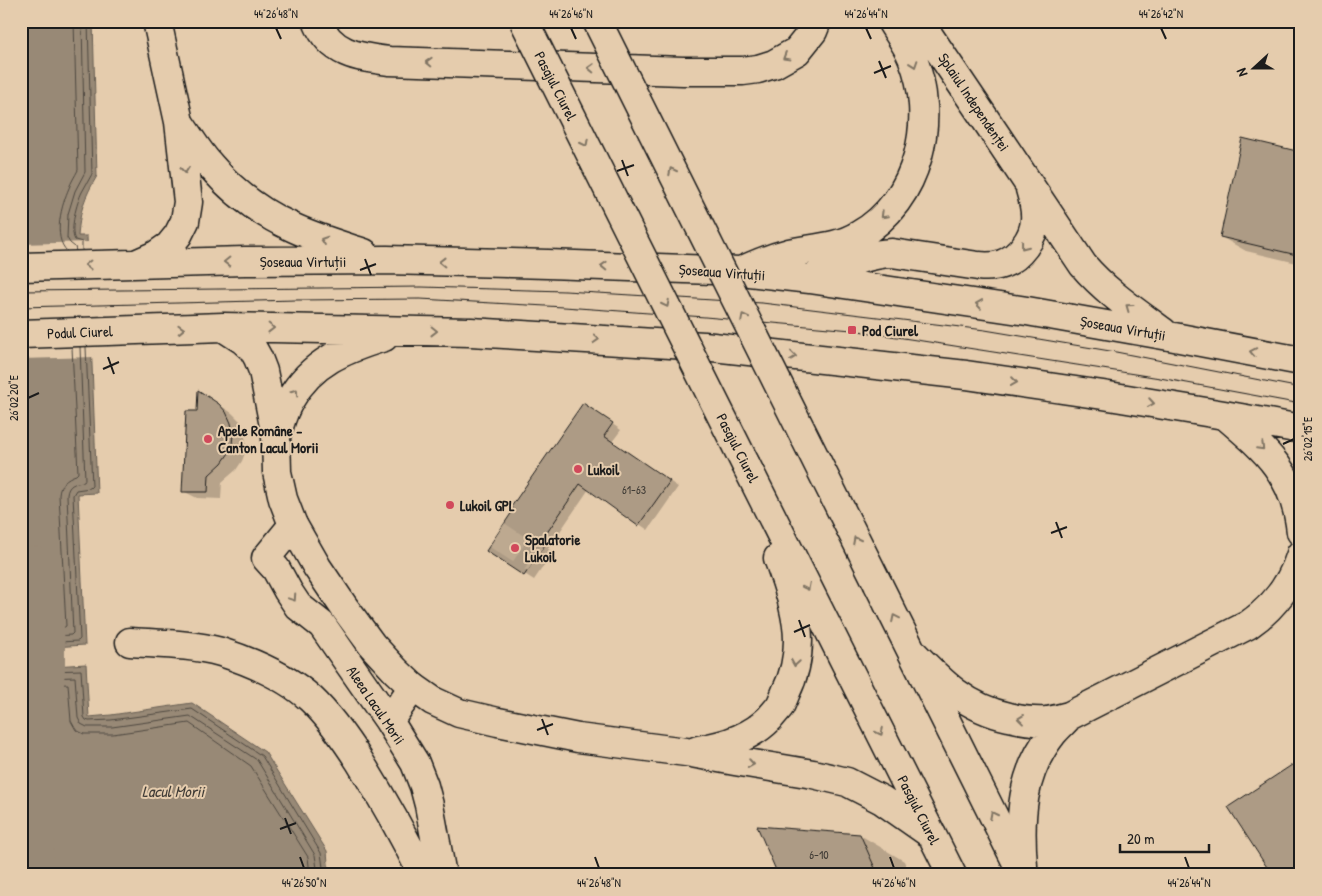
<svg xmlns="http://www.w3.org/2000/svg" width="1322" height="896" viewBox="0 0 1322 896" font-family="'Patrick Hand',sans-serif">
  <rect width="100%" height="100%" fill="#e5ccad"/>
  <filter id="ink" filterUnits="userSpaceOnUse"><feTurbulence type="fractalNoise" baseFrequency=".02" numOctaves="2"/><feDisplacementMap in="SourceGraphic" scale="10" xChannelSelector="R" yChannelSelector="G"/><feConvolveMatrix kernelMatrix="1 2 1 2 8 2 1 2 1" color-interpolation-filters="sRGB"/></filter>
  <g filter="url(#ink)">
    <path fill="#988976" stroke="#665d52" d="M21,21H93L97,176C84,198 80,210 78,236H87L97,493L78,494L85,645L21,649Z
      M86,664L89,717L111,715L192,703L265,752L327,851L329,875H21V668Z"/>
    <path fill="#e5ccad" d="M89,242L94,357L21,359V244Z"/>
    <path fill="#0003" d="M1301,153V264L1246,251L1221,237Z
      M212,400L232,413L240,421L244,431L246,442L245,453L242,461L236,470L222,482L221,499L197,498L183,491L199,412Z
      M592,410L621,430L612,442L678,487L648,530L589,489L548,549L553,552L534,580L488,550Z
      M860,835L904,861L910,875H780Z"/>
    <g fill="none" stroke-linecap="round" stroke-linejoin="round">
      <path stroke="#4e4840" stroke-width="1" d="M82,250V242L75,240C69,230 77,202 82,192C85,186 89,180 92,174L88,21
        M67,251C52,237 62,204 69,188C71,182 75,176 78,170L74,21
        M76,251L75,247L70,243L67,238L68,214L75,191L85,172L82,21
        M21,630L63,628L66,626L59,495C60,484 66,478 76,475L78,473L72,347
        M21,638L71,635L73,633L67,495C68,485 74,483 84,482L85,480L80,347
        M21,644L78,641L80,639L73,495L76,490L90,488L92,486L86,347
        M21,672L81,670L84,717L86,720L89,721L111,720L192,709L262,756L321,853L324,875
        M21,679L75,677L78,718L81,724L87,727H112L190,716L257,760L315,855L318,875
        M21,686L68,684L71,721L76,730L84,734H113L189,723L251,766L308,857L310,875"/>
      <path stroke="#988976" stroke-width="54" d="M25,875L38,667V648L34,573"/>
    </g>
    <path fill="#ad9b85" stroke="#1c1c1c" d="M1242,138L1301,152V256L1220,237Z
      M198,390L219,404L226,412L231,423L233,434L232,445L229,453L222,463L209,475L208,492H182L186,411H197Z
      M583,403L613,423L604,436L670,481L638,526L580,484L540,543L544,546L524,576L486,551L514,509L511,507Z
      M1301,759V875H1272L1228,807Z
      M757,826L860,834L878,875H778Z"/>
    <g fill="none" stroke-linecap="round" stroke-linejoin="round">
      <path stroke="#bda990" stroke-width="28" stroke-dasharray="28 14" stroke-linecap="butt" d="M497,535L535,560"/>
      <g stroke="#1c1c1c" stroke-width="31">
        <path id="minor" d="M293,525L266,558L276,569L288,591L298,606L322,625L389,721L415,763L424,786L429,805L442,875
          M130,642C160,644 192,644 221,652C252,662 286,676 311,699C330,717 346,740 360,762C383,799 404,836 423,875
          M389,721L413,687"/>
      </g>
      <g stroke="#1c1c1c" stroke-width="31">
        <path id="major" d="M317,21C331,54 357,57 389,61L683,71H743L758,69L774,64L797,51L813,31L817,21
          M919,21L996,135L1083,265C1106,292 1135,311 1163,332
          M181,125C190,138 199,153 210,165C232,191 261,213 292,227C315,238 340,245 364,253
          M138,263L156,255L169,246L178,235L185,221L188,202L179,122L157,21
          M21,267L245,261L387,260L548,264L740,271L810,279L1027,311L1169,336L1301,361
          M743,270C758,263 773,257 789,253C813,248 838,248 859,235C919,201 938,119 912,57C907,45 898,33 891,21
          M810,279C837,268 863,254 892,253L978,266C986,267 994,267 1002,264C1019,258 1034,238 1035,220C1036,210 1033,199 1030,189
          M223,327L243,340L253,349L258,358L263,371L276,436L277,472L283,499L293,525L317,567L344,607L372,645L396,671L413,687L433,701L459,713L498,722L578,738L686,752L735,761L813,774L847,782L882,800L932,835
          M21,334L223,327L471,332L704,346L966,375L1103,395L1224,415L1301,429
          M1226,416C1267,451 1295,475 1301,532
          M276,436C280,424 283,411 290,400C311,362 345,349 384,337
          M746,465L952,875
          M878,584L1023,875
          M912,652C941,682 966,708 1009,717C1021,720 1034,722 1047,721C1054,720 1062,718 1069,716L1248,625C1273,608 1292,583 1301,554
          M698,750C724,746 751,738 770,718C773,714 777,710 780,706C782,702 784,697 786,692C794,676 798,658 798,640C798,615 787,582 778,558
          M1023,866C1019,817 1021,773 1053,733C1058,727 1064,722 1069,716"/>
      </g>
      <use href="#minor" stroke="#e5ccad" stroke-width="28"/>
      <use href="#major" stroke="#e5ccad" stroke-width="28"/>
      <path stroke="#1c1c1c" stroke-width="1" d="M21,291L421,287L565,291L762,303L985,330L1116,352L1301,388
        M21,307L296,300L420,299L564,307L705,317L852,330L1160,378L1301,404"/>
      <g stroke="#1c1c1c" stroke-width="31" stroke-linecap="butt">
        <path id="major-bridge" d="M524,21L746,465
          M597,21L878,584"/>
      </g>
      <use href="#major-bridge" stroke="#e5ccad" stroke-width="28"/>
    </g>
    <defs><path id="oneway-chevron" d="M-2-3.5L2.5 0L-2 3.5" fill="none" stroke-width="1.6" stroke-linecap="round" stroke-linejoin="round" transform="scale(1.25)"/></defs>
    <g stroke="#807464">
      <use href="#oneway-chevron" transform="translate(786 57) rotate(149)"/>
      <use href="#oneway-chevron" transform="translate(429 62) rotate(-178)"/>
      <use href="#oneway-chevron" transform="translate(914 64) rotate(71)"/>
      <use href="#oneway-chevron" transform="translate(591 68) rotate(-178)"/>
      <use href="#oneway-chevron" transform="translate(585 143) rotate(63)"/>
      <use href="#oneway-chevron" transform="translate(185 170) rotate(83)"/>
      <use href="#oneway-chevron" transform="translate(672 171) rotate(-117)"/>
      <use href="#oneway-chevron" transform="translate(884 215) rotate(135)"/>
      <use href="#oneway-chevron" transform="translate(324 240) rotate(-161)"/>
      <use href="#oneway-chevron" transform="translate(1024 246) rotate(128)"/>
      <use href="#oneway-chevron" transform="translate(227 262) rotate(179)"/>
      <use href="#oneway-chevron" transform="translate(442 262) rotate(-179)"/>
      <use href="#oneway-chevron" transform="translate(88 265) rotate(179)"/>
      <use href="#oneway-chevron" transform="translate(604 266) rotate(-178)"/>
      <use href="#oneway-chevron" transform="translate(666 304) rotate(63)"/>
      <use href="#oneway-chevron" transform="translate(979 304) rotate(-172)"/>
      <use href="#oneway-chevron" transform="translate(1129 307) rotate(-144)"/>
      <use href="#oneway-chevron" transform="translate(744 317) rotate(-117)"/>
      <use href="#oneway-chevron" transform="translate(271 328) rotate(1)"/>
      <use href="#oneway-chevron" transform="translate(181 329) rotate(-2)"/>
      <use href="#oneway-chevron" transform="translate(434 331) rotate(1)"/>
      <use href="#oneway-chevron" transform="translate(596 339) rotate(3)"/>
      <use href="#oneway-chevron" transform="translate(1253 352) rotate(-169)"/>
      <use href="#oneway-chevron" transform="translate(793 356) rotate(7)"/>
      <use href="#oneway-chevron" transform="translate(1014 382) rotate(8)"/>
      <use href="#oneway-chevron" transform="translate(295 392) rotate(-55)"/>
      <use href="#oneway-chevron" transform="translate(1151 403) rotate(9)"/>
      <use href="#oneway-chevron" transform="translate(1261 447) rotate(45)"/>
      <use href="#oneway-chevron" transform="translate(856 540) rotate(-117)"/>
      <use href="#oneway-chevron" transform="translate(807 587) rotate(63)"/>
      <use href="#oneway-chevron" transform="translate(293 598) rotate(56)"/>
      <use href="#oneway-chevron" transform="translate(895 618) rotate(-116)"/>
      <use href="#oneway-chevron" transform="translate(795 663) rotate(99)"/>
      <use href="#oneway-chevron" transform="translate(1021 719) rotate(-173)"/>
      <use href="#oneway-chevron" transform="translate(880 732) rotate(63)"/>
      <use href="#oneway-chevron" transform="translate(751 764) rotate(9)"/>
      <use href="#oneway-chevron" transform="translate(993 815) rotate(-117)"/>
    </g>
  </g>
  <path fill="none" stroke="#1c1c1c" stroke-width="2" d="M276,28L281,39M571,28L576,39M866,28L871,39M1161,28L1166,39M879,61L886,78M874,73L891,66M622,160L628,176M617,171L634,165M365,259L371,275M360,270L376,264M108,357L114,374M103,369L119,362M28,398L39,393M1283,444L1294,439M1056,522L1062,538M1051,533L1067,527M799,620L805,637M794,632L810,625M542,719L548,735M537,730L553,724M285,818L291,834M280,829L296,823M300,857L304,868M595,857L599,868M890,857L894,868M1185,857L1189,868"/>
  <g fill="#d1495b" stroke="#e5ccad" stroke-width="2">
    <rect x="847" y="325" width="10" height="10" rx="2.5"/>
    <circle cx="208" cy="439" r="5"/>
    <circle cx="578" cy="469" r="5"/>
    <circle cx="450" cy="505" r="5"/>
    <circle cx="515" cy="548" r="5"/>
  </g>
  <g text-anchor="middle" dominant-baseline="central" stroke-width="4" stroke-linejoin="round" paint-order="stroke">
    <g font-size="12" fill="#403c36">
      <text x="634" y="489">61-63</text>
      <text x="819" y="854">6-10</text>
    </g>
    <g font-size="15" fill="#1c1c1c" stroke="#e5ccad">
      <text transform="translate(556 86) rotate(63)">Pasajul Ciurel</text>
      <text transform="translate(974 102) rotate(56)">Splaiul Independenței</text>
      <text x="303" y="261">Șoseaua Virtuții</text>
      <text transform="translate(722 272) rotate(4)">Șoseaua Virtuții</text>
      <text transform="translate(1123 328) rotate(10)">Șoseaua Virtuții</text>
      <text transform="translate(80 332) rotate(-2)">Podul Ciurel</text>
      <text transform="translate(738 448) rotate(63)">Pasajul Ciurel</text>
      <text transform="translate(376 705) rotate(56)">Aleea Lacul Morii</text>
      <text transform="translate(919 810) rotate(63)">Pasajul Ciurel</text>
    </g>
    <g font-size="15" font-weight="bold" fill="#1c1c1c" stroke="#e5ccad" text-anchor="start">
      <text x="862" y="330">Pod Ciurel</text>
      <text x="218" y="430">Apele Române -<tspan x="218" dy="17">Canton Lacul Morii</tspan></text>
      <text x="588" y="469">Lukoil</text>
      <text x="460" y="505">Lukoil GPL</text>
      <text x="525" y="539">Spalatorie<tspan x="525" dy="17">Lukoil</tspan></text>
    </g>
    <g font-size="16" font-style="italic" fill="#413d37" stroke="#e5ccad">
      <text x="173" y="791">Lacul Morii</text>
    </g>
  </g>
  <rect width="1322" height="896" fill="none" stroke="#e5ccad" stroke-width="55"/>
  <g transform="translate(1254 68) rotate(249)" stroke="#e5ccad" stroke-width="4" paint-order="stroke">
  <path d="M0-4L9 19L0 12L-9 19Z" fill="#1c1c1c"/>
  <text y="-8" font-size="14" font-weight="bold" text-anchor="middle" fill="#1c1c1c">N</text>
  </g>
  <path d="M1120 844v8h89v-8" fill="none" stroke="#1c1c1c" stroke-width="2.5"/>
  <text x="1127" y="844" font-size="15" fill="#1c1c1c" stroke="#e5ccad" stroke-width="4" paint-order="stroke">20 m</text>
  <rect x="28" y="28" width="1266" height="840" fill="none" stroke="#1c1c1c" stroke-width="2"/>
  <g font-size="12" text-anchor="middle" fill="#1c1c1c">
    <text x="276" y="18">44°26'48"N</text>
    <text x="571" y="18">44°26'46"N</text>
    <text x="866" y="18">44°26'44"N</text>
    <text x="1161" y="18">44°26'42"N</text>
    <text transform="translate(14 398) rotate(-90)" y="4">26°02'20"E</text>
    <text transform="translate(1308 439) rotate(-90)" y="4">26°02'15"E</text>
    <text x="304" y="887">44°26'50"N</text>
    <text x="599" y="887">44°26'48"N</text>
    <text x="894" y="887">44°26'46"N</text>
    <text x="1189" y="887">44°26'44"N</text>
  </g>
</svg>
